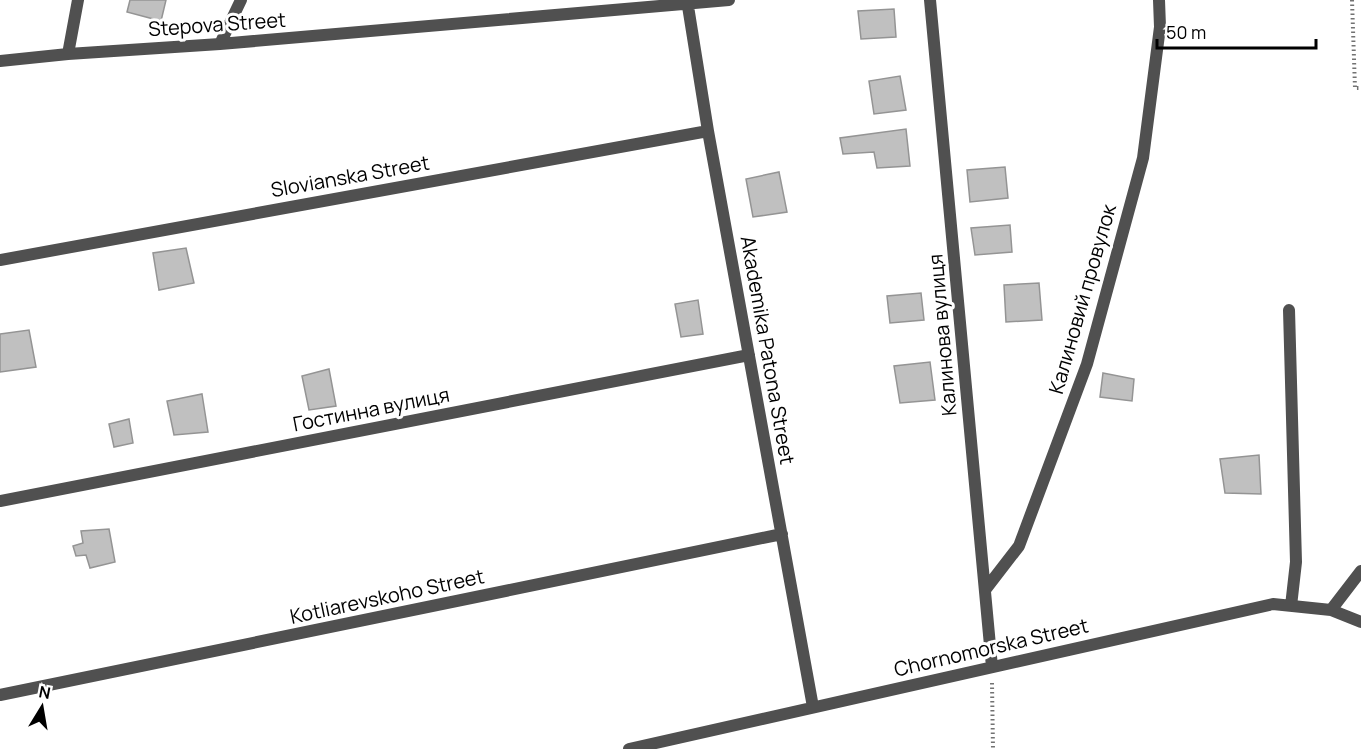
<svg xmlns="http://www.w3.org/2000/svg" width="1361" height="749" viewBox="0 0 1361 749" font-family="Manrope,sans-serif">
  <rect width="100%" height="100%" fill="#fff"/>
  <path fill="#c0c0c0" stroke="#949494" stroke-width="1.5" d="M130,0H166L161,21L127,12Z
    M894,9L896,37L861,39L858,11Z
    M900,76L906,110L874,114L869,81Z
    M906,129L910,166L877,168L874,152L843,154L840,138Z
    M1005,167L1008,198L970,202L967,170Z
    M779,172L787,212L753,217L746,179Z
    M1010,225L1012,252L975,255L971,228Z
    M186,248L194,283L159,290L153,253Z
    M1039,283L1042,320L1006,322L1004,285Z
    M921,293L924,320L890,323L887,296Z
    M698,300L703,334L681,337L675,304Z
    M29,330L36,367L0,372V334Z
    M930,362L935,400L900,403L894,366Z
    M329,369L336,406L309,410L302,376Z
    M1103,373L1134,379L1132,401L1100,397Z
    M202,394L208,432L174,435L167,401Z
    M129,419L133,443L114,447L109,424Z
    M1259,455L1261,494L1225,493L1220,459Z
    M109,529L115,562L90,568L86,555L76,556L73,546L83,543L81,531Z"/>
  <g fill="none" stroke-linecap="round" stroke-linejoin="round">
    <path stroke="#727272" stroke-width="4" stroke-dasharray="1.5 3" stroke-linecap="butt" d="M1352,0L1355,88H1361
      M992,683L993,749"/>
    <path stroke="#505050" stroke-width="12" d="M687,0L708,131L813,707
      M930,0L992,667
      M220,44L241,0
      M68,54L78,0
      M0,61L68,54L220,44L729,0
      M0,260L708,131
      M1289,310L1296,562L1291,606
      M0,501L749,355
      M985,590L1019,546L1087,364L1143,158L1160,27L1159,0
      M1331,610L1361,571
      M0,695L782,534
      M629,749L1273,604L1331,610L1361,622"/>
  </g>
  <g text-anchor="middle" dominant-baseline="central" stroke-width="6" stroke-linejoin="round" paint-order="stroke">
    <g font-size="20" fill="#000" stroke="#fff">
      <text transform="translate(217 24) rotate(-4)">Stepova Street</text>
      <text transform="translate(350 176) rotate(-10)">Slovianska Street</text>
      <text transform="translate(1082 299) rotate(-74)">Калиновий провулок</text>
      <text transform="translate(942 335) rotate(-95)">Калинова вулиця</text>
      <text transform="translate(768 350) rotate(80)">Akademika Patona Street</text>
      <text transform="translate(371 409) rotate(-11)">Гостинна вулиця</text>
      <text transform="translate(387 596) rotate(-12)">Kotliarevskoho Street</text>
      <text transform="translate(991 647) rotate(-13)">Chornomorska Street</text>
    </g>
  </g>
  <g transform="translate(42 707) rotate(11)" stroke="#ffffff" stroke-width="4.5" paint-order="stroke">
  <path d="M0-4.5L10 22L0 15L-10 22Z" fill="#000000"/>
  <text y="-9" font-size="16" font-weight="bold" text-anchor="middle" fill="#000000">N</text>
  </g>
  <path d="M1157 39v9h159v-9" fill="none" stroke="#000000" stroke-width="3"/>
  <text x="1166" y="39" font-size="18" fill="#000000" stroke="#ffffff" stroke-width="4.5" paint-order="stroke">50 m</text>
</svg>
